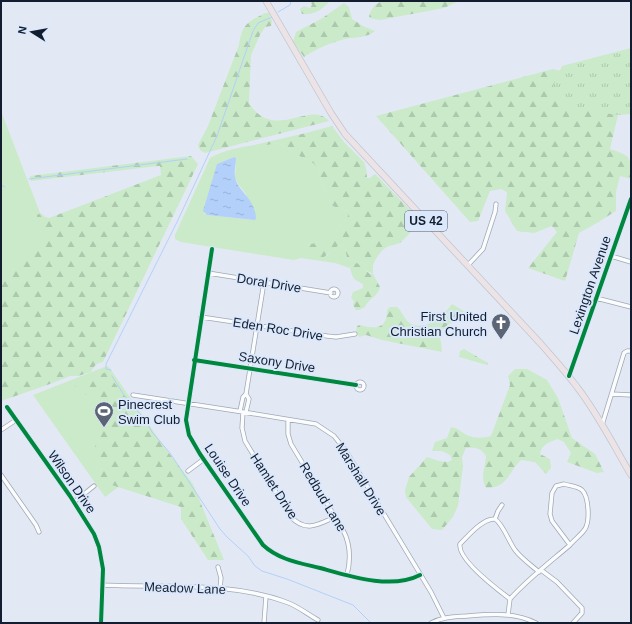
<svg xmlns="http://www.w3.org/2000/svg" width="632" height="624" viewBox="0 0 632 624" font-family="Helvetica,sans-serif">
  <defs>
    <pattern id="forest-firs" width="22" height="20" patternUnits="userSpaceOnUse"><rect width="22" height="20" fill="#caeac9"/><path d="M5 1l3.5 6h-7zM16 11l3.5 6h-7z" fill="#acc8ad"/></pattern>
    <pattern id="park-tufts" width="24" height="20" patternUnits="userSpaceOnUse"><rect width="24" height="20" fill="#caeac9"/><path d="M3 7l-1-3M5 7V3M7 7l1-3M15 17l-1-3M17 17v-4M19 17l1-3" fill="none" stroke="#acc8ad"/></pattern>
    <pattern id="water-ripples" width="26" height="14" patternUnits="userSpaceOnUse"><rect width="26" height="14" fill="#b3d0fb"/><path d="M2 4q2-2 4 0t4 0M15 11q2-2 4 0t4 0" fill="none" stroke="#99b2d7"/></pattern>
  </defs>
  <rect width="100%" height="100%" fill="#e3e9f4"/>
  <path fill="#caeac9" fill-rule="evenodd" d="M1,111L55,252L1,273Z
    M277,143L298,153L304,159L313,163L318,168L321,181L329,196L330,205L347,211L348,216C336,232 327,242 306,245L327,256L334,247L340,245L345,247L347,258L363,263L370,266L373,265V274L354,264L350,268L335,263L301,258L294,260L181,242L175,239V235L210,158C230,147 255,145 277,143ZM234,157L236,161L235,178L238,184L246,194L254,220L207,215L204,213C207,196 213,181 217,164Z
    M107,366L109,367L167,451L105,497L33,395Z"/>
  <path fill="url(#forest-firs)" d="M310,1H330C322,10 314,15 302,14L300,9L304,6L310,8L312,5Z
    M383,1H459L444,8L380,20L369,18C370,10 374,4 383,1Z
    M344,3L349,7L352,19L363,26L375,31C367,38 355,37 345,39C330,43 316,49 304,57L293,42L296,32L321,19Z
    M265,13H269L272,21L271,26L265,27L260,35L251,55L249,103C274,143 310,99 329,121L205,153L200,150L198,145L208,126L239,45C242,24 248,22 265,13Z
    M553,69L577,75L572,99L618,115L610,149C631,156 631,156 631,179L620,176L616,192V211L595,224L579,233L565,281L528,268L557,232L552,226L534,233L517,231L505,211L507,192L501,189L490,191L478,221L470,222L376,116Z
    M332,126L344,142L364,162L366,168L367,178H370L375,174L420,220C418,224 405,239 401,242C397,245 391,245 387,247C380,251 376,258 373,265L370,266L363,263L347,258L345,247L340,245C332,248 330,254 322,258L306,249V245C327,242 336,232 348,216L347,211L330,205L329,196L321,181L318,168L313,163L304,159L292,150L277,143L261,146L254,145L306,133Z
    M191,156L198,164L103,362C96,363 94,366 91,372L78,376H70L50,384L1,401V272L10,268L16,260C25,258 28,254 32,246L36,245L41,249L46,245C46,235 46,227 37,219V215L41,213L45,217L49,218L161,175L160,166H158L31,181L30,176Z
    M357,263L370,274H373L380,287C378,297 368,299 365,307L359,310H356L353,305L354,301L351,298L353,292L363,288V284C354,279 353,280 350,268L354,264Z
    M452,304L467,313L470,318C465,321 462,320 457,321C449,322 443,328 439,335L441,342L442,352L382,340L366,335L359,337L356,331L357,326L360,325C375,329 387,330 387,310L390,307H397C402,311 405,321 411,324C428,331 443,316 452,304Z
    M464,349L488,363L487,365L459,357L460,351Z
    M515,369H527L547,380L558,398L572,438L595,454L604,472L597,473L567,462L571,453L564,442L558,439C549,442 542,444 540,454L550,459L551,468L546,474L535,462L521,460C508,472 508,488 486,488C480,476 485,470 486,456C481,448 476,447 466,448L462,457L463,466L458,506L452,518L442,530L432,529L406,497L405,490L409,477L427,457L439,461L448,462L452,460L450,455L442,451H432L435,442L447,438L451,427C457,428 460,431 465,434C473,439 483,438 491,436L510,385L508,376Z
    M106,372L193,484L224,560H208L181,519V507L99,481L98,468L92,458L106,409L97,390L91,388L86,382L90,379Z"/>
  <path fill="url(#park-tufts)" d="M631,48V114L618,115L569,108L553,86L562,66Z
    M70,386L87,388L85,403L68,400Z"/>
  <path fill="url(#water-ripples)" d="M234,157L236,158C236,164 234,170 235,177C237,191 255,198 256,218L255,220L207,215L203,211L217,164Z"/>
  <g fill="none" stroke-linecap="round" stroke-linejoin="round">
    <path stroke="#b3d0fb" stroke-width="1" d="M278,12L290,5L291,1
      M29,179L187,159
      M1,185L5,187
      M111,370L106,369V364L178,220L217,136L253,31L258,23L272,17
      M112,376L124,395L146,421L152,432L170,453L220,529L227,537L248,556L255,566L262,571L287,579L353,605L371,623"/>
    <g stroke="#9fa8b5" stroke-width="5">
      <path id="minor" d="M212,249L186,420L189,435L200,454L263,545C279,560 300,563 320,568C349,576 391,590 420,575
        M611,256L631,262
        M468,265L483,249L495,212L496,204
        M208,273L331,293
        M330 293a4 4 0 1 1 8 0a4 4 0 1 1-8 0Z
        M596,298L631,307
        M201,317L327,336L336,337L355,334
        M194,360L356,385
        M569,376L631,199
        M356 386a4 4 0 1 1 8 0a4 4 0 1 1-8 0Z
        M246,394L249,399L246,412
        M612,394L631,395
        M133,395L243,412L316,424L334,436L346,451L431,592L444,618
        M7,407L70,496L94,534L99,547L103,569L101,623
        M240,411L243,397L246,394L264,282
        M243,412L242,428L245,441L291,517C306,533 319,524 335,517
        M288,420V434L291,444L343,530C351,545 351,559 347,575
        M602,425L624,353L627,351H631
        M1,430L16,420
        M188,471L204,459
        M1,475L36,525L39,532
        M564,484C570,486 577,486 582,490C589,497 590,521 585,529C581,535 574,540 570,545L552,521L550,514L552,493L556,486Z
        M74,502L94,486
        M495,519C483,518 468,536 460,544C457,559 498,590 510,599L508,615
        M495,519C503,524 509,542 515,550C522,559 531,565 539,572
        M495,519L498,511L502,505
        M218,567L221,578L220,589
        M541,570L557,582L582,608V613L573,623
        M103,585C162,588 229,581 286,602C298,606 307,614 318,620
        M510,599C528,579 549,563 570,545
        M264,623L266,596
        M431,623C442,617 454,617 467,616C491,614 514,612 536,623"/>
    </g>
    <g stroke="#c1c6ce" stroke-width="7">
      <path id="primary" d="M266,1L331,113L345,134L541,344C553,358 566,372 577,387C598,414 614,446 631,475"/>
    </g>
    <use href="#minor" stroke="#fbfcfd" stroke-width="3.5"/>
    <use href="#primary" stroke="#ece3e6" stroke-width="5.5"/>
    <g stroke="#dbe8fc" stroke-width="6">
      <path id="cycleway" d="M212,249L186,420L189,435L200,454L263,545C279,560 300,563 320,568C349,576 391,590 420,575
        M194,360L356,385
        M569,376L631,199
        M7,407L70,496L94,534L99,547L103,569L101,623"/>
    </g>
    <use href="#cycleway" stroke="#00873e" stroke-width="4"/>
  </g>
  <defs>
    <g id="church-pin" transform="scale(1)"><path d="M0 17L-7.5 6A9.5 9.5 0 1 1 7.5 6Z" fill="#5b6575" stroke="#dbe8fc"/><path d="M-1.2-6h2.4v3.5h3.3v2.4h-3.3V6h-2.4V-.1h-3.3v-2.4h3.3Z" fill="#fff"/></g>
    <g id="stadium-pin" transform="scale(1)"><path d="M0 17L-7.5 6A9.5 9.5 0 1 1 7.5 6Z" fill="#5b6575" stroke="#dbe8fc"/><path d="M0-5a6.5 5 0 1 0 0 10a6.5 5 0 1 0 0-10ZM-3.5-1.8h7v3.6h-7Z" fill="#fff"/></g>
  </defs>
  <g fill-rule="evenodd">
    <use href="#church-pin" x="501" y="323"/>
    <use href="#stadium-pin" x="104" y="411"/>
  </g>
  <g text-anchor="middle" dominant-baseline="central" stroke-width="4" stroke-linejoin="round" paint-order="stroke">
    <rect fill="#dbe8fc" stroke="#4e5b6d" stroke-width="1" x="405" y="211" width="42" height="20" rx="3"/>
    <g font-size="12" font-weight="bold" fill="#121e30">
      <text x="426" y="221">US 42</text>
    </g>
    <g font-size="13" fill="#121e30" stroke="#dbe8fc">
      <text transform="translate(269 283) rotate(9)">Doral Drive</text>
      <text transform="translate(590 285) rotate(-71)">Lexington Avenue</text>
      <text transform="translate(278 329) rotate(9)">Eden Roc Drive</text>
      <text transform="translate(277 362) rotate(9)">Saxony Drive</text>
      <text transform="translate(228 475) rotate(56)">Louise Drive</text>
      <text transform="translate(361 479) rotate(58)">Marshall Drive</text>
      <text transform="translate(72 482) rotate(55)">Wilson Drive</text>
      <text transform="translate(274 486) rotate(57)">Hamlet Drive</text>
      <text transform="translate(323 497) rotate(59)">Redbud Lane</text>
      <text transform="translate(185 588) rotate(2)">Meadow Lane</text>
    </g>
    <g font-size="13" fill="#121e30" stroke="#dbe8fc" text-anchor="end">
      <text x="487" y="316">First United<tspan x="487" dy="15">Christian Church</tspan></text>
      <text x="118" y="404" text-anchor="start">Pinecrest<tspan x="118" dy="15">Swim Club</tspan></text>
    </g>
  </g>
  <rect width="632" height="624" fill="none" stroke="#121e30" stroke-width="4"/>
  <g transform="translate(32 32) rotate(281)" stroke="#dbe8fc" stroke-width="3" paint-order="stroke">
  <path d="M0-3L7 15L0 10L-7 15Z" fill="#121e30"/>
  <text y="-6" font-size="11" font-weight="bold" text-anchor="middle" fill="#121e30">N</text>
  </g>
</svg>
